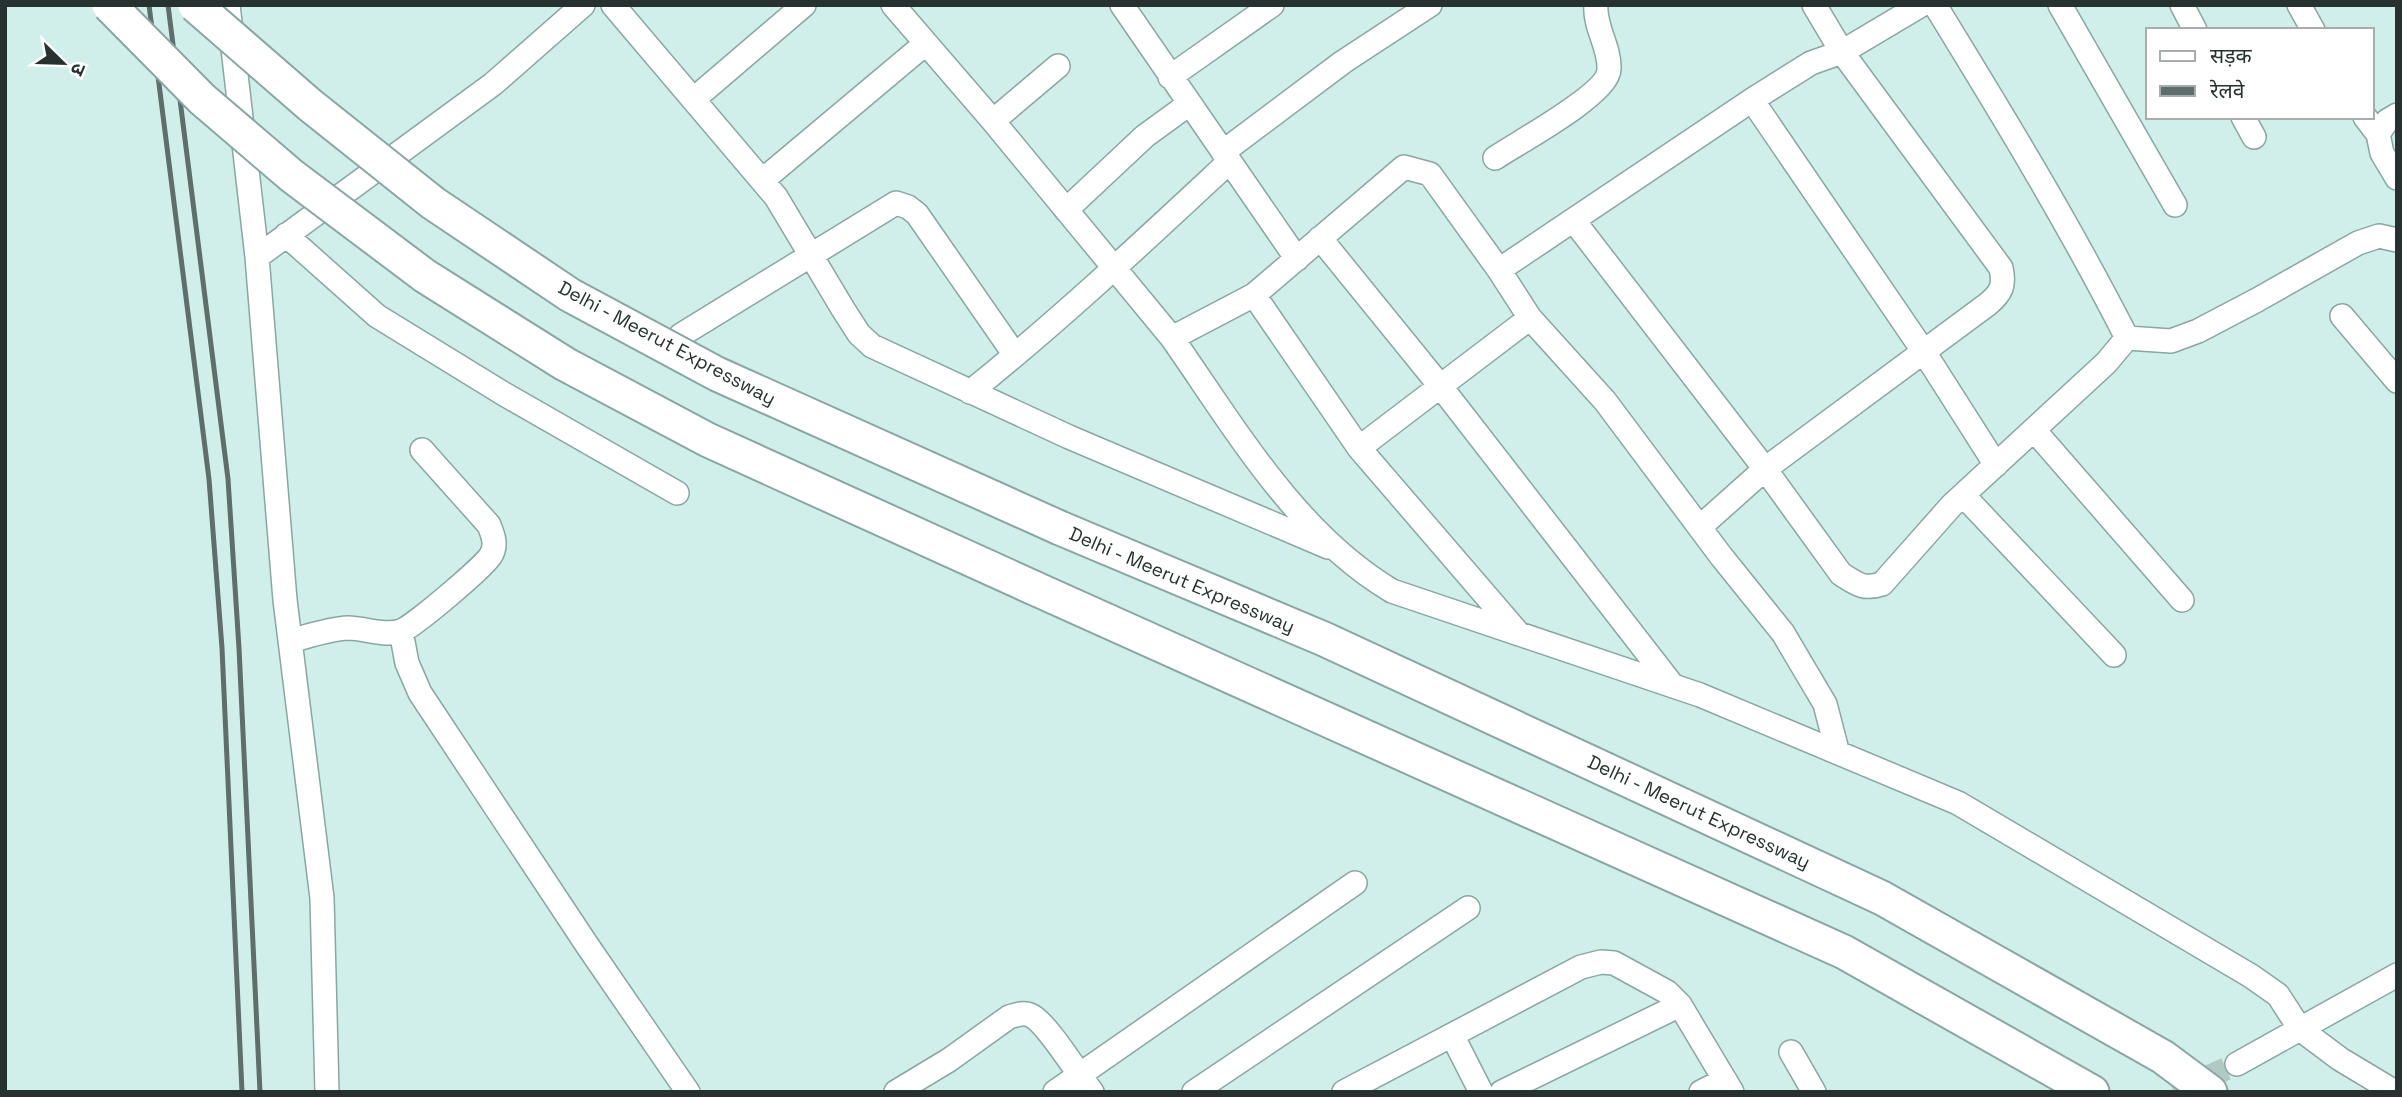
<svg xmlns="http://www.w3.org/2000/svg" width="2402" height="1097" viewBox="0 0 2402 1097" font-family="'Space Grotesk','Noto Sans Devanagari',sans-serif">
  <rect width="100%" height="100%" fill="#d1efea"/>
  <g fill="none" stroke-linecap="round" stroke-linejoin="round">
    <path stroke="#afc9c5" stroke-width="23" stroke-dasharray="23 11" stroke-linecap="butt" d="M2174,1092L2237,1064"/>
    <g stroke="#8aa6a2" stroke-width="26">
      <path id="minor" d="M228,5L257,257L285,600L322,898L327,1092
        M613,5L776,197L843,309L859,334L872,346L1069,437L1328,547
        M893,5L993,121L1172,338L1254,295L1404,167L1430,174L1499,270L1752,100L1811,63L1842,52L1921,5
        M1122,5L1297,259
        M2060,5L2175,205
        M2182,5L2195,30
        M2299,5L2313,30
        M1170,77L1272,5
        M694,99L804,5
        M1752,100L1924,352L1996,465
        M2397,115L2387,121L2378,134L2382,153L2397,178
        M2243,117L2254,137
        M2365,117L2378,134
        M993,121L1058,66
        M1223,152L1343,62L1430,5
        M1495,158C1517,143 1609,94 1609,69C1610,47 1594,27 1596,5
        M763,180L925,44
        M1066,210L1145,136L1189,104
        M1574,221L1765,469L1841,574C1857,584 1863,590 1882,584L1952,505L2106,363L2127,338C2069,224 2002,114 1935,5
        M286,235L377,316L504,394L677,493
        M1320,238L1441,387L1673,686
        M257,257L493,84L583,5
        M1499,270L1530,318L1605,401L1721,556L1783,633L1825,704L1837,750
        M1254,295L1359,448L1519,634
        M2342,316L2397,381
        M681,335L896,203L908,207L917,214L1015,355
        M1172,338C1235,428 1295,533 1392,591L1700,695L1958,803L2251,976L2278,995L2300,1029L2340,1059L2395,1092
        M2127,338L2171,341L2198,331L2257,300L2358,243L2379,236L2397,240
        M970,392C1060,320 1144,241 1229,162
        M2034,430L2182,600
        M1359,448L1530,318
        M1963,495L2114,655
        M1700,527L1765,469L1988,304C2001,293 2005,286 2001,268L1842,52L1814,5
        M401,631L407,663L420,693L587,945L688,1092
        M290,641C309,636 328,629 348,628C365,628 385,637 401,631C413,627 485,566 491,555C497,545 493,535 489,525L422,450
        M1452,1035L1481,1092
        M1791,1052L1814,1092
        M2237,1064L2397,975
        M896,1092L949,1060L1009,1017C1016,1015 1023,1012 1030,1015C1046,1021 1079,1076 1092,1092
        M1055,1092L1355,883
        M1194,1092L1468,908
        M1344,1092L1581,967L1601,962L1614,963L1667,992L1680,1005L1732,1092
        M1502,1092L1680,1005
        M1701,1092L1725,1080"/>
    </g>
    <g stroke="#8aa6a2" stroke-width="37">
      <path id="highway" d="M1060,528L1324,639L1882,898L2163,1057L2210,1092
        M1034,588L1844,952L2092,1092"/>
    </g>
    <use href="#minor" stroke="#fff" stroke-width="23"/>
    <use href="#highway" stroke="#fff" stroke-width="33"/>
    <path stroke="#5d6e6c" stroke-width="5" d="M149,5L209,479L222,648L242,1092
      M168,5L228,479L239,648L260,1092"/>
    <g stroke="#8aa6a2" stroke-width="37" stroke-linecap="butt">
      <path id="highway-bridge" d="M109,5L202,99L292,176L425,276L565,364L708,440L1034,588
        M195,5L310,105L433,203L570,295L717,374L1060,528"/>
    </g>
    <use href="#highway-bridge" stroke="#fff" stroke-width="33"/>
  </g>
  <g text-anchor="middle" dominant-baseline="central" stroke-width="6" stroke-linejoin="round" paint-order="stroke">
    <g font-size="19" fill="#263130" stroke="#fff">
      <text transform="translate(667 343) rotate(28)">Delhi - Meerut Expressway</text>
      <text transform="translate(1182 580) rotate(23)">Delhi - Meerut Expressway</text>
      <text transform="translate(1699 812) rotate(25)">Delhi - Meerut Expressway</text>
    </g>
  </g>
  <rect width="2402" height="1097" fill="none" stroke="#263130" stroke-width="14"/>
  <rect x="2146" y="28" width="228" height="91" fill="#ffffff" stroke="#a8adac" stroke-width="2"/>
  <rect x="2160" y="51" width="35" height="10" fill="#ffffff" stroke="#a8adac" stroke-width="2"/>
  <text x="2210" y="63" font-size="21" fill="#263130">सड़क</text>
  <rect x="2160" y="86" width="35" height="10" fill="#5d6e6c" stroke="#a8adac" stroke-width="2"/>
  <text x="2210" y="98" font-size="21" fill="#263130">रेलवे</text>
  <g transform="translate(63 63) rotate(113)" stroke="#ffffff" stroke-width="5" paint-order="stroke">
  <path d="M0-5L12 26L0 18L-12 26Z" fill="#263130"/>
  <text y="-10" font-size="19" font-weight="bold" text-anchor="middle" fill="#263130">उ</text>
  </g>
</svg>
